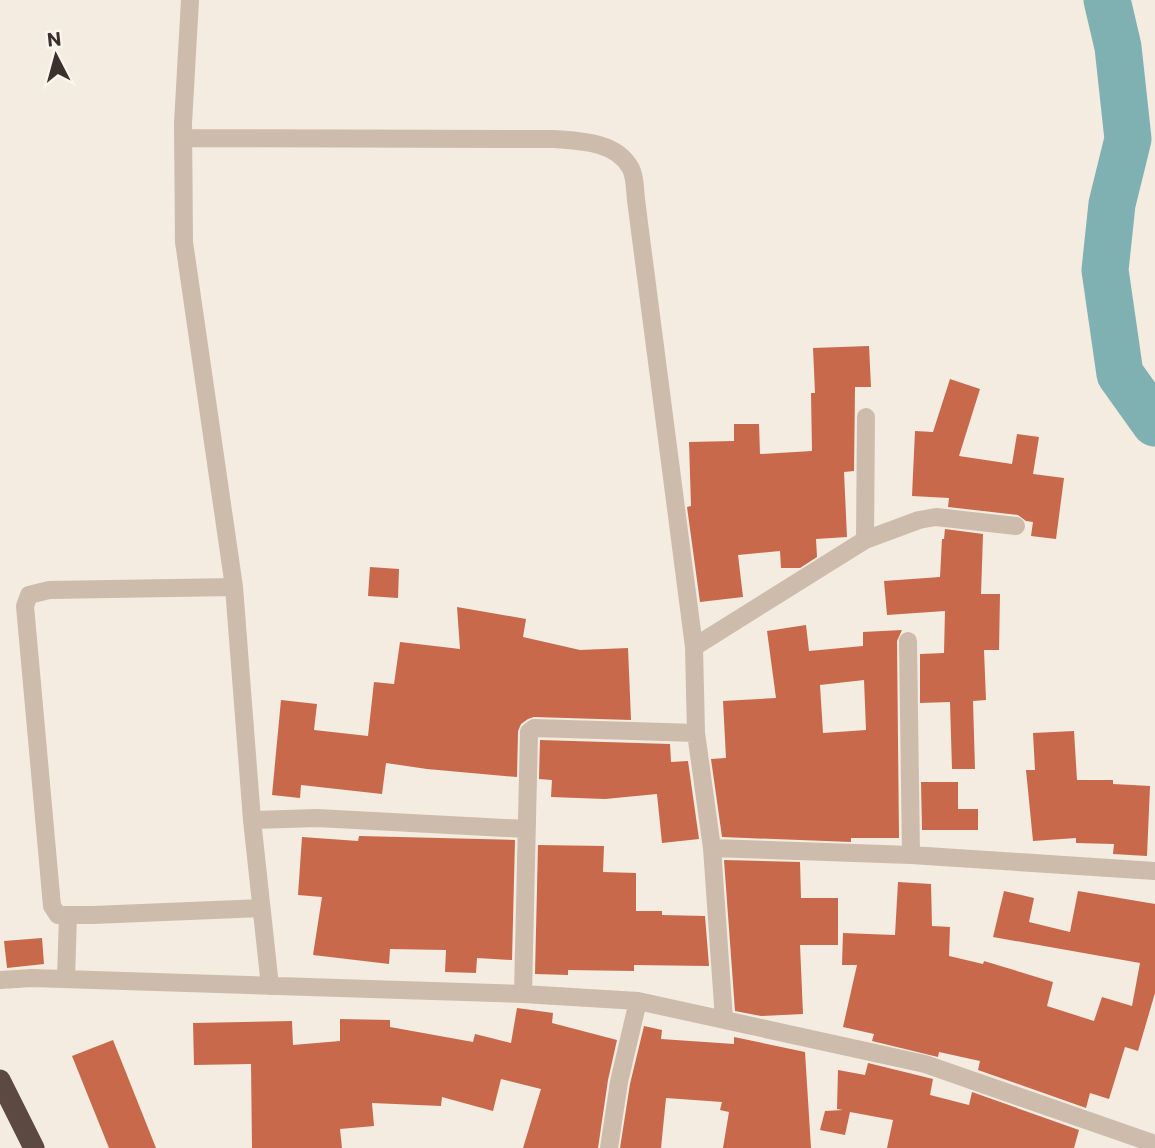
<svg xmlns="http://www.w3.org/2000/svg" width="1155" height="1148" viewBox="0 0 1155 1148" font-family="Commissioner,sans-serif">
  <rect width="100%" height="100%" fill="#f4ebe1"/>
  <g fill="none" stroke-linecap="round" stroke-linejoin="round">
    <path stroke="#7fb0b2" stroke-width="47" d="M1107,0L1118,47L1128,139L1112,204L1105,270L1120,374L1155,423"/>
  </g>
  <path fill="#c8694b" fill-rule="evenodd" d="M869,346L871,387H855L854,471L844,472L847,537L816,539L817,557L800,568H781L780,551L738,555L743,597L700,602L687,507L691,506L689,442L734,441V424H759L760,454L812,451L811,393H815L813,348Z
    M950,379L980,389L959,456L1012,464L1017,434L1039,437L1033,474L1064,478L1056,539L1031,536L1033,522L1026,521L1018,515L948,507L949,498L912,496L915,431L933,432Z
    M945,529L983,534L981,594H1000L999,650H984L986,700L973,701L975,769H952L950,702L920,703V654L944,653L945,611L887,615L884,581L940,577L942,539H944Z
    M370,567L399,569L398,598L368,596Z
    M457,607L526,619L523,637L580,650L628,648L631,720L534,717L528,719L521,724L518,731L517,777L427,769L386,763L382,794L301,785L300,798L272,795L281,700L317,704L314,730L368,736L374,682L394,684L400,642L460,649Z
    M806,625L809,651L863,646V632L902,630L897,641L899,838H851V842L722,837L711,759L726,758L723,701L776,698L767,631ZM864,680L866,730L823,733L820,685Z
    M1074,731L1077,780H1113V784L1150,786L1147,856L1113,854L1114,844L1076,843V838L1033,841L1026,770H1035L1033,733Z
    M540,740L670,744L671,762L688,761L699,839L662,843L657,794L605,799L551,797L552,780L539,779Z
    M921,782H958V809H978V830H922Z
    M359,836L515,840L512,960L477,958L476,973L445,972L446,950L390,949L389,964L313,955L322,897L298,895L302,837L358,841Z
    M538,845L604,846L603,872L636,873V911H662V915L705,916L709,966L634,965V971L568,970V975L535,974Z
    M724,860L800,862L801,898H838V945H800L803,1014L761,1016L735,1011Z
    M898,882L931,884L932,926L950,927L949,956L983,964L984,961L1053,982L1047,1006L1094,1021L1102,997L1132,1006L1140,963L993,937L1004,891L1034,898L1029,922L1070,932L1078,891L1155,904V993L1138,1051L1125,1047L1109,1099L1090,1093L1086,1108L978,1070L980,1061L939,1052L938,1057L872,1041L874,1034L843,1027L857,965H842L843,933L895,935Z
    M42,938L44,964L7,968L4,941Z
    M517,1008L553,1013L552,1023L617,1040L608,1080L598,1148H523L541,1089L501,1079L493,1111L442,1097L441,1106L372,1103L374,1126L340,1129L342,1148H252L251,1064L194,1065L193,1023L292,1021L293,1045L340,1041V1019L390,1020V1027L473,1042L475,1034L511,1043Z
    M644,1026L662,1030L661,1039L734,1044V1037L805,1052L811,1148H723L729,1112L720,1110L722,1102L666,1098L661,1148H620L630,1084Z
    M113,1040L156,1148H109L72,1056Z
    M868,1063L933,1079L930,1095L969,1105L972,1092L1079,1130L1074,1148H887L893,1120L850,1112L845,1135L820,1130L825,1111L843,1110L837,1109L838,1070L865,1075Z"/>
  <g fill="none" stroke-linecap="round" stroke-linejoin="round">
    <path stroke="#cdbbac" stroke-width="18" d="M190,0L183,123L184,242L234,587
      M183,138L554,139C579,141 615,141 630,167C635,175 635,190 636,200L694,647
      M865,540L866,417
      M908,641L911,855
      M252,820L234,587L49,590L29,595L25,606L52,906L58,915H93L261,908
      M712,848L911,855L1155,871
      M66,979L68,915
      M0,980L32,978L523,994L638,1001L925,1064L1155,1144
      M270,986L252,820L317,818L526,829
      M523,994L529,732L534,728L696,733
      M724,1019L712,848L696,733L694,647L865,540L919,520L936,517L1016,526
      M609,1148L619,1082L638,1001"/>
    <path stroke="#5c4a42" stroke-width="21" d="M0,1080L34,1148"/>
  </g>
  <g transform="translate(56 56) rotate(354)" stroke="#fbf5ee" stroke-width="5" paint-order="stroke">
  <path d="M0-5L12 26L0 18L-12 26Z" fill="#3b302b"/>
  <text y="-10" font-size="19" font-weight="bold" text-anchor="middle" fill="#3b302b">N</text>
  </g>
</svg>
